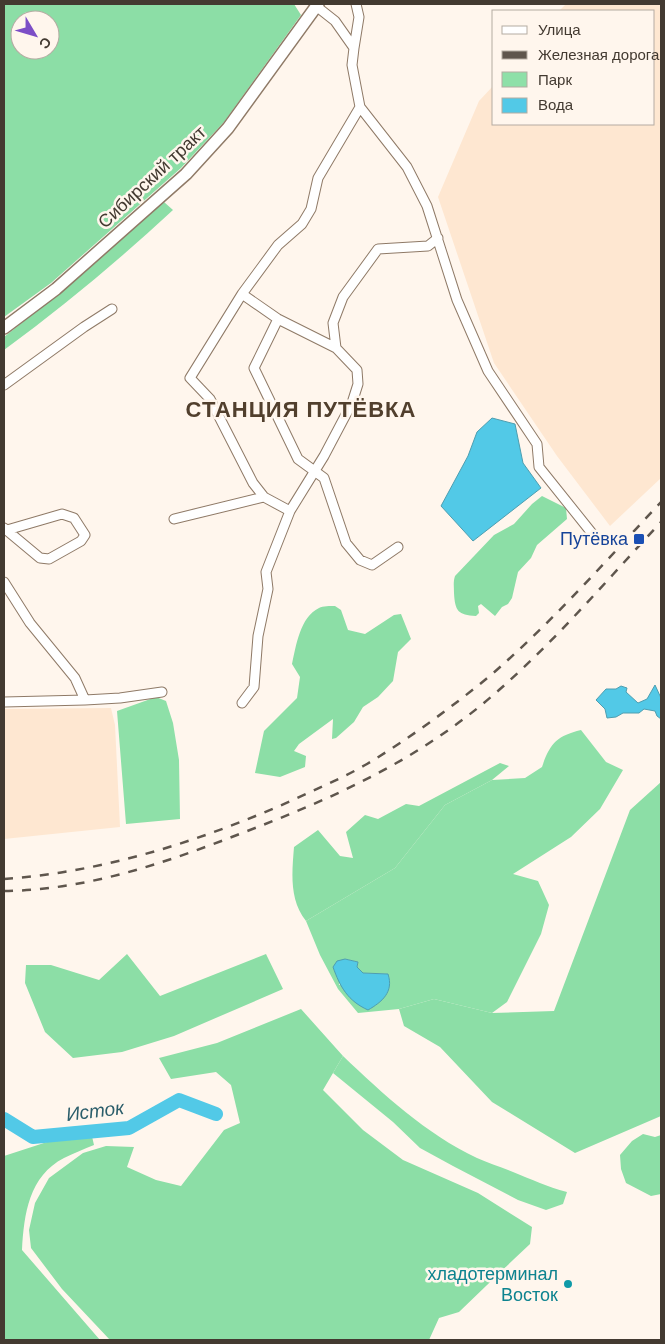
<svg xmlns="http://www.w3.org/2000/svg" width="665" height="1344" viewBox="0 0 665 1344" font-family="Helvetica,sans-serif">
  <rect width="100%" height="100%" fill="#fff6ed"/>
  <path fill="#fee7d1" d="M566,4H661V478L610,526L557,456L494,363L438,197L479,101L494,85V124H654V11H559Z
    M111,708L115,725L120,827L4,839V709Z"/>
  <path fill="#8ee0a8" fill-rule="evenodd" d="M156,697L166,701L173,723L179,760L180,819L126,824L117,711Z
    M581,730L606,762L623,770L600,809L571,837L513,874L538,881L549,905L541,934L507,1002L492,1013L434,999L399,1009L358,1013L338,989L320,955L306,921L395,868L445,805L492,780L525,778L542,767C550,743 557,736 581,730ZM345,959L358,962L357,967L363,973L388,974L339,985Z
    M343,1056C383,1094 426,1134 477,1158C488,1163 501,1167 513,1172C531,1179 547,1187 567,1192L563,1204L546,1210L518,1200L453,1166L420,1148L393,1122L333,1073Z"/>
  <path fill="#8cdea6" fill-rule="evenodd" d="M4,4H294L301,15L224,122L181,168L51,283L4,317ZM20,20H50V50H20Z
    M164,202L173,210C119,260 63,307 4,350V337L72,283Z
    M542,496L566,508L567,519L537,545L531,558L518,572L512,598L508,604L502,607L495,616L481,604L478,606L479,613L476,616C458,615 455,611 454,593C454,587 453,582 455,576L494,535L514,524L532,504Z
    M335,606L341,610L348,630L365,634L394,615L401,614L411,639L398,652L393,681L378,697L363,707L354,722L336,738L332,739L333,719L299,744L294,751L306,756L305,767L280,777L255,773L264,731L297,698L300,677L292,664C296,646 300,617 319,608C323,606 330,606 335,606Z
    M500,763L509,766L492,780L445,805L395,868L306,921C289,899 292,873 294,847L318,830L340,856L353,858L346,832L365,815L378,819L406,804L419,806Z
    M661,782V1116L575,1153L492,1102L440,1047L404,1026L399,1009L434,999L492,1013L554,1011L630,810Z
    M127,954L160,996L266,954L283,989L174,1036L122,1052L73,1058L45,1032L25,983L26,965H51L99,980Z
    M301,1009L343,1056L323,1090L363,1130L403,1160L478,1193L532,1227L530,1244L513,1260L459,1312L439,1318L429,1340H110L62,1289L31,1248L29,1230L35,1203L49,1178L83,1153L106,1146L134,1147L127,1167L156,1180L181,1186L224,1130L240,1123L231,1085L216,1072L171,1079L159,1058L217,1043Z
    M90,1128L94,1145C84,1149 74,1153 64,1158C29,1176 24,1214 22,1250L100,1340H4V1156Z
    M643,1134L655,1137L661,1135V1194L651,1196L626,1183L621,1169L620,1155L632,1141Z"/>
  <path fill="#52c9e7" stroke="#4e9eb0" d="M492,418L515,424L523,463L541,488L473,541L441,506L468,456L477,432Z
    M655,685L661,698V719L657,716L655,711L644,709L639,713H623L616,717L607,718L605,709L596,700L606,689H616L621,686L627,688L626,692L638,703L647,699Z
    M345,959L358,962L357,967L363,973L388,974C394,992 382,1002 368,1010C348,1001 340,987 333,967L337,961Z"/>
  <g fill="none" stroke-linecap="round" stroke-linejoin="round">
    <path stroke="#52c9e7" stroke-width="14" d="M4,1119L33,1137L129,1128L179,1100L216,1114"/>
    <g stroke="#8f7a67" stroke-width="11">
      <path id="minor" d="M316,6L335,21L354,48L352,65L360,107L407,167L427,206L457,300L488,371L537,444L539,467L595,537
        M354,48L359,17L356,4
        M242,294L278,319L336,348
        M278,319L254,368L298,459L324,478L346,543L360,560L372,565L398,547
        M4,385L84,327L112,309
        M290,511L264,497L253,483L210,399L190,378L242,294L278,245L302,224L311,209L318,178L360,107
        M174,519L264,497
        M4,528L40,558L49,559L81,541L85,535L74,518L62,514L7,530
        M4,582L30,623L75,678L85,700
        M4,702L85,700L120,698L162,692
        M242,703L254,687L258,636L268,589L266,572L290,511L324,456L352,403L358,384L357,370L336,348L333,323L343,297L378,249L428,246L438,238"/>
    </g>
    <g stroke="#8f7a67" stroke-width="14">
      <path id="secondary" d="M4,328L56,289L186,174L228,128L318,4"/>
    </g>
    <use href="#minor" stroke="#fff" stroke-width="9"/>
    <use href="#secondary" stroke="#fff" stroke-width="11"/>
    <path stroke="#5f564d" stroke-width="2.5" stroke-dasharray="9 9" stroke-linecap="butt" d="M4,879C104,872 201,841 293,800C318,788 343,778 367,764C410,738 452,707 491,675C552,622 606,561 661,502
      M4,891C86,890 162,864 237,835C334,798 420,760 499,690C557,639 608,579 661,522"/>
  </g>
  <rect fill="#1a4fb4" stroke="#fff6ed" stroke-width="2" x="633" y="533" width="12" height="12" rx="2.5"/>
  <circle fill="#0f9aa8" stroke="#fff6ed" stroke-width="2" cx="568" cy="1284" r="5"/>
  <g text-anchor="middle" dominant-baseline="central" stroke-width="5" stroke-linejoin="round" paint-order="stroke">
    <g font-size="18" fill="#433a31" stroke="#fff6ed">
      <text transform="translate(152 177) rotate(-43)">Сибирский тракт</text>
    </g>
    <g font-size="18" fill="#164399" stroke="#fff6ed" text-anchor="end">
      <text x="628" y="539">Путёвка</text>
    </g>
    <g font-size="18" fill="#0d838f" stroke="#fff6ed" text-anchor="end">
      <text x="558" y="1274">хладотерминал<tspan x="558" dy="21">Восток</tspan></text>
    </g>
    <g font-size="19" font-style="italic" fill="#2b5d6a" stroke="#fff6ed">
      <text transform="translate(95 1111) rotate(-7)">Исток</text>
    </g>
    <g font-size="22" font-weight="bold" letter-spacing="1" fill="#513f2d" stroke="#fff6ed">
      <text x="301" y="409">СТАНЦИЯ ПУТЁВКА</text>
    </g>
  </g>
  <rect width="665" height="1344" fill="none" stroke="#433a31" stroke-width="10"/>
  <rect x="492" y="10" width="162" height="115" fill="#fff6ed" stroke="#b4aba2"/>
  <rect x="502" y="26" width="25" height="8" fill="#ffffff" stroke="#b4aba2"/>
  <text x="538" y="35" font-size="15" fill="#433a31">Улица</text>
  <rect x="502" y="51" width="25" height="8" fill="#5f564d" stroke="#b4aba2"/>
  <text x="538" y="60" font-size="15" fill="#433a31">Железная дорога</text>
  <rect x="502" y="72" width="25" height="15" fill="#8ee0a8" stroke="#b4aba2"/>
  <text x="538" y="85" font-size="15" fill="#433a31">Парк</text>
  <rect x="502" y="98" width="25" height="15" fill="#52c9e7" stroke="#b4aba2"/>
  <text x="538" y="110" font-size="15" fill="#433a31">Вода</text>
  <g transform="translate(35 35) rotate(128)"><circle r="24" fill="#fff6ed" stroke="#b4aba2"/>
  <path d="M0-4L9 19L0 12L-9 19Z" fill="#7c4ec6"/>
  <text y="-8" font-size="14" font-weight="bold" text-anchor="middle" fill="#433a31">С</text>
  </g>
</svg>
